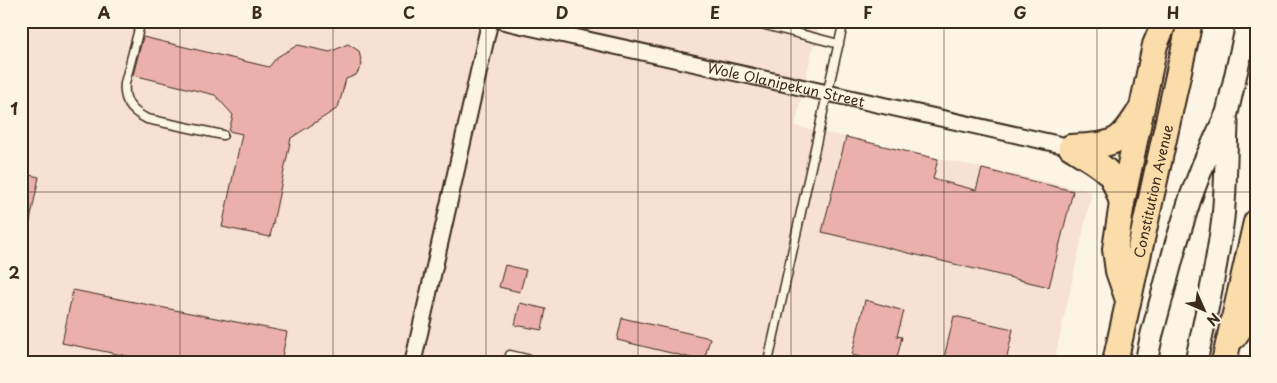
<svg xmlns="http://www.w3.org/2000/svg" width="1277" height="383" viewBox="0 0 1277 383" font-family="'Playpen Sans',sans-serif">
  <rect width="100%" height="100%" fill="#fcf5e5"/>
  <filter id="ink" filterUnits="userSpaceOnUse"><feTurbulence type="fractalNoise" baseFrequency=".02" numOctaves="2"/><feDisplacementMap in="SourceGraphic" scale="10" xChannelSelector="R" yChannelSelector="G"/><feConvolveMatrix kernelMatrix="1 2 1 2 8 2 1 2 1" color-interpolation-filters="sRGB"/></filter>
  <g filter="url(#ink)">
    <path fill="#f7e0d4" d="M21,21H819L795,126L1092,192L1054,362H21Z"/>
    <path fill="#ebb0ac" stroke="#3b2a1e" d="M143,37L269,67L277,57L298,45L330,52L348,44L359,51L362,65L356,75L346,79L338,108L291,138L270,237L222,227L242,134L229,131L233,115L215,95L133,75Z
      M846,137L938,159L933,179L976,190L982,169L1073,191L1049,287L822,232Z
      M21,173L39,177L28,231L21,230Z
      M505,265L526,270L520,292L499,287Z
      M73,290L287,332L281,362H142V359L62,343Z
      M865,300L904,311L897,336L902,337L896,362H882L852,355Z
      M520,303L546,309L542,330L515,325Z
      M954,316L1013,329L1006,362H943Z
      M622,318L710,338L704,361L617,340Z"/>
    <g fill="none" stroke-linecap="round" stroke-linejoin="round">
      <g stroke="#3b2a1e" stroke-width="11">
        <path id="lane" d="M141,21L125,83C123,101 131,111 147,119L223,135
          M750,21L839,44
          M554,33L561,21
          M510,355L539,362
          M768,362L827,94L844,21"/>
      </g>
      <g stroke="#3b2a1e" stroke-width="19">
        <g id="street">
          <path id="s1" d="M502,21L1071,147"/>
          <path d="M413,362L490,21"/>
        </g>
      </g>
      <g stroke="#3b2a1e" stroke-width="25">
        <path id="secondary" d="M1146,362L1152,334L1176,244L1190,199L1203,165L1227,113L1248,21
          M1196,362C1206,314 1217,267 1223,218C1226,186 1226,154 1227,122"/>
      </g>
      <g stroke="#3b2a1e" stroke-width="28">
        <g id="primary">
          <path d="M1071,147C1085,146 1105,147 1117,139C1127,133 1133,121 1140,111"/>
          <path d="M1071,147C1084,156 1102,164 1111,176C1116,184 1119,194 1122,203"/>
          <path d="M1128,300L1118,271L1115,249L1122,203L1155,45L1165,21"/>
          <path d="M1234,337L1256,306"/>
          <path id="s2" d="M1115,362L1190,21"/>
          <path d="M1224,362L1256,222"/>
        </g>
      </g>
      <use href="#lane" stroke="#fcf5e5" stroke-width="8"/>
      <use href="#street" stroke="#fcf5e5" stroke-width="15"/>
      <use href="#secondary" stroke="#fcf5e5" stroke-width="21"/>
      <use href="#primary" stroke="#faddab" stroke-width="24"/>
    </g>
  </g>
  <path fill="none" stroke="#3b2a1e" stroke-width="1" stroke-opacity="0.55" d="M180,21V362M333,21V362M486,21V362M638,21V362M791,21V362M944,21V362M1097,21V362M21,192H1256"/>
  <g text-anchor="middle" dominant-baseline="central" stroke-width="4" stroke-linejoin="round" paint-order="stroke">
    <g font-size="14" fill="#3b2a1e" stroke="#fcf5e5">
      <text stroke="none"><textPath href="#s1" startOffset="291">Wole Olanipekun Street</textPath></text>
      <text stroke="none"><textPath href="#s2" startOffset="175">Constitution Avenue</textPath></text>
    </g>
  </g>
  <rect width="1277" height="383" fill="none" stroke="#fcf5e5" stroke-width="55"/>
  <g transform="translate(1204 310) rotate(135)" stroke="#fcf5e5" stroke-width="4" paint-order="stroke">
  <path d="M0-4L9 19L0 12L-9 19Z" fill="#3b2a1e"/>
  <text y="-8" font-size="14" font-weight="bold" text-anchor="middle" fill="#3b2a1e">N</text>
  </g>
  <rect x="28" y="28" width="1222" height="328" fill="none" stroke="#3b2a1e" stroke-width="2"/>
  <g font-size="16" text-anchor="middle" font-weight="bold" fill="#3b2a1e">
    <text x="104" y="19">A</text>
    <text x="257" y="19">B</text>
    <text x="409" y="19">C</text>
    <text x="562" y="19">D</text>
    <text x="715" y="19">E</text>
    <text x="868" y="19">F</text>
    <text x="1020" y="19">G</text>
    <text x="1173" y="19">H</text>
    <text x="14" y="115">1</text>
    <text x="14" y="279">2</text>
  </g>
</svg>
